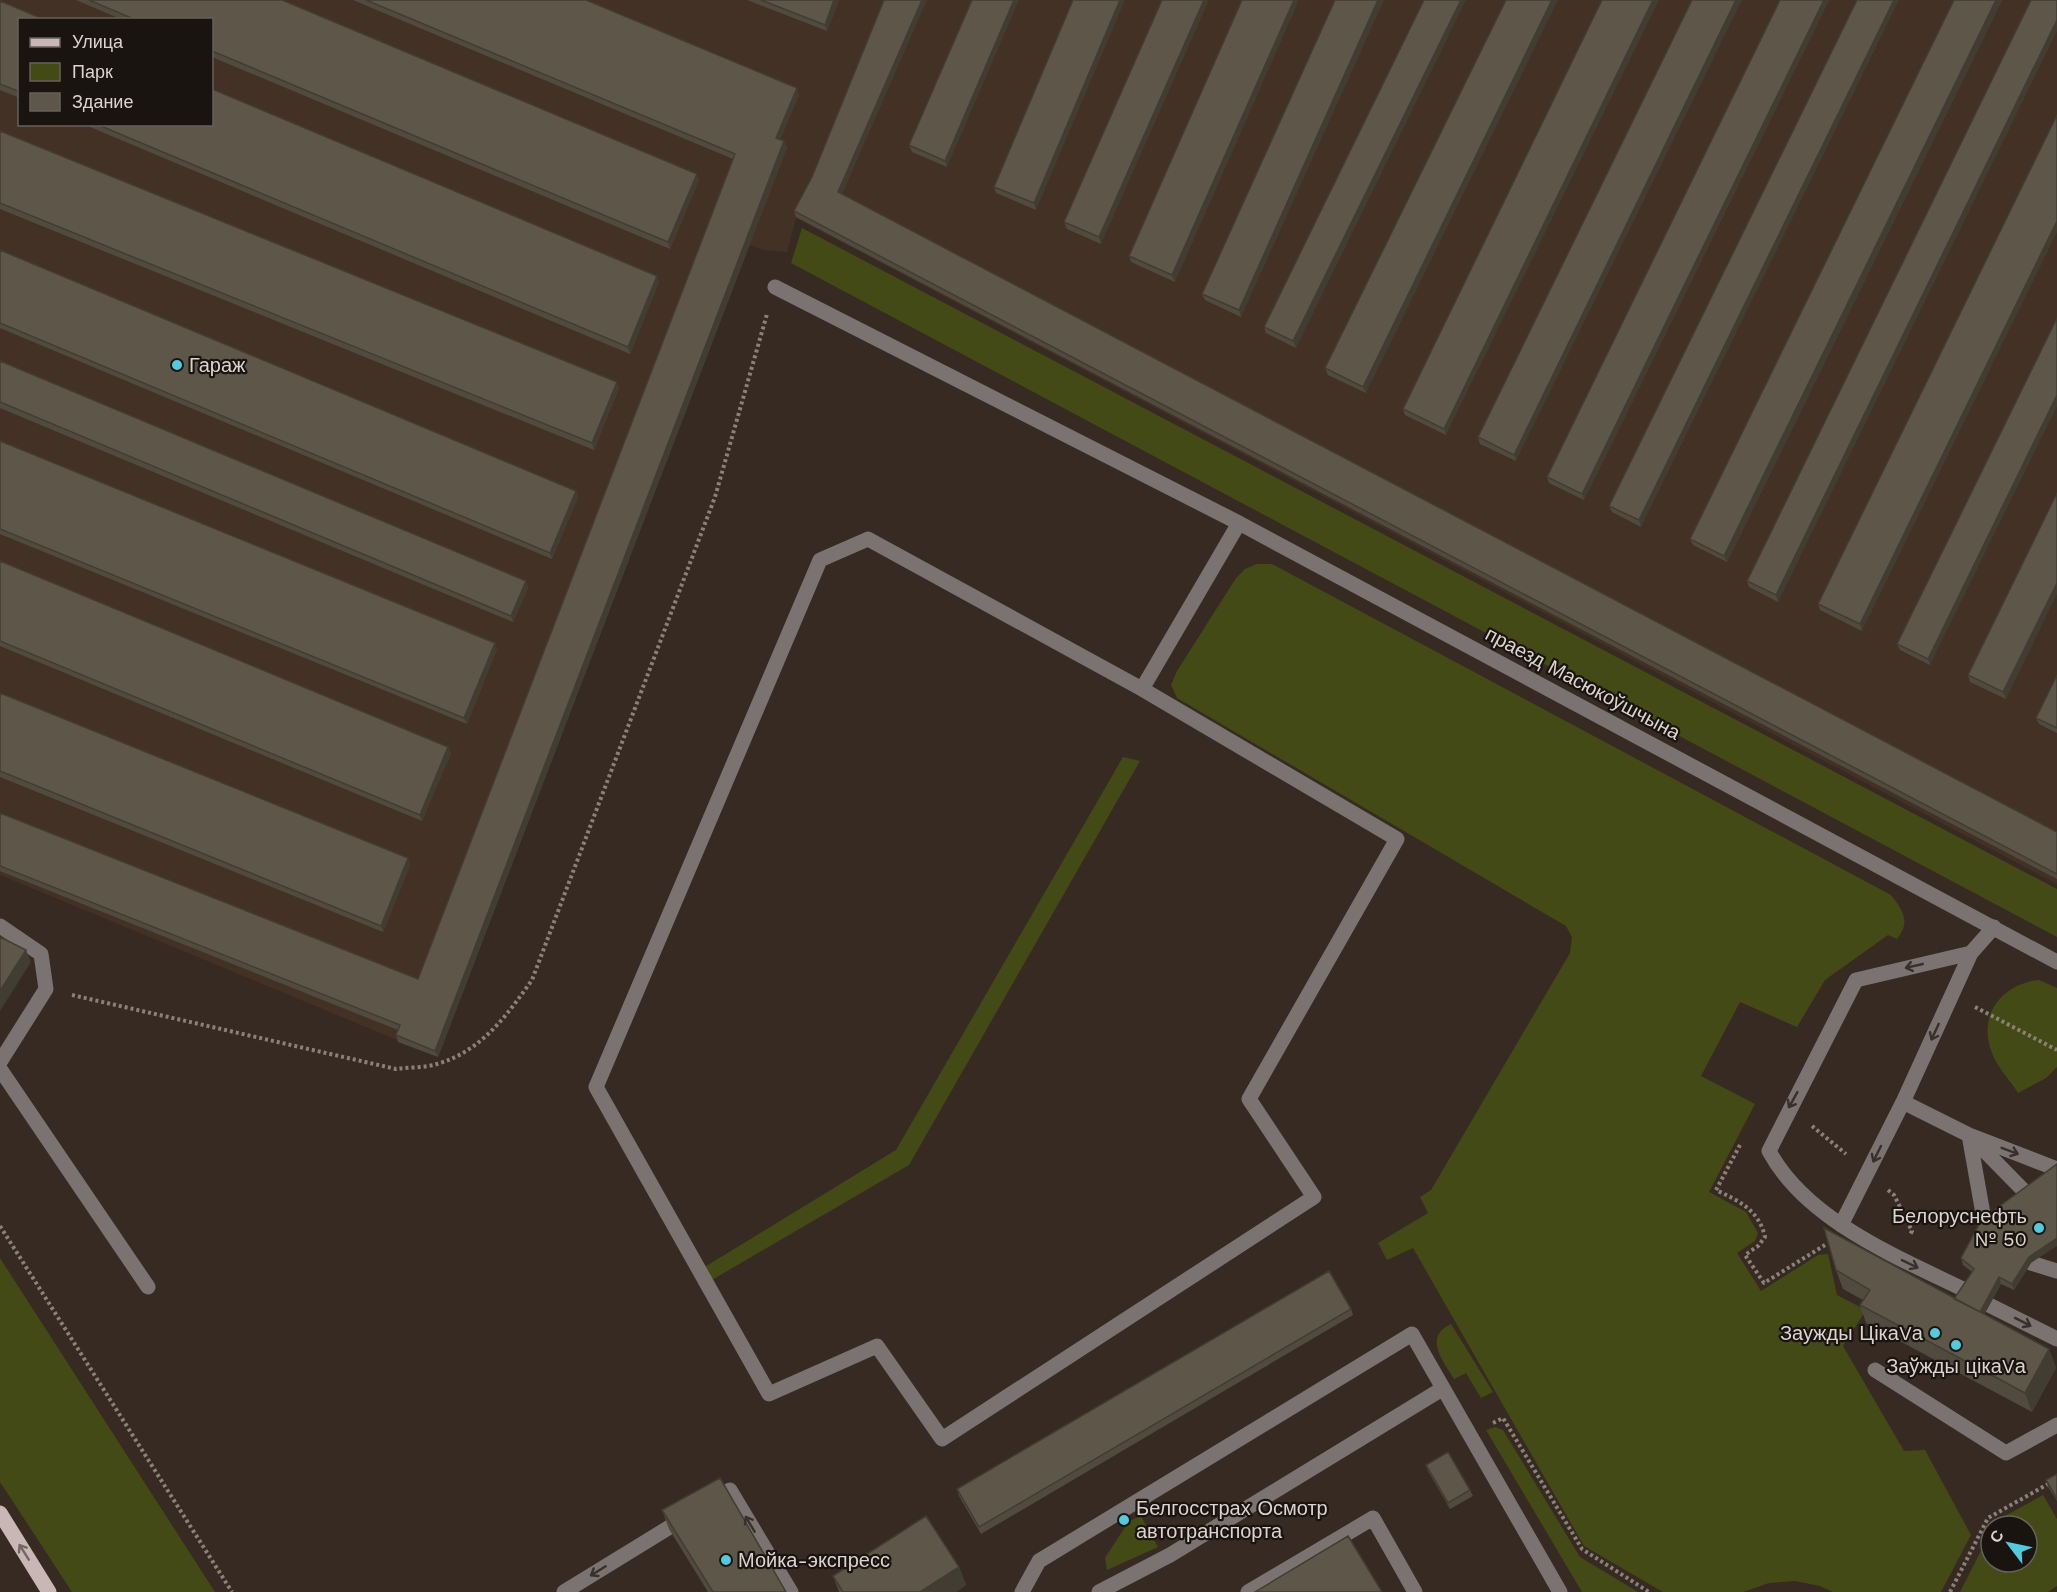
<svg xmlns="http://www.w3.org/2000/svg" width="2057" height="1592" viewBox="0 0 2057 1592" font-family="'Work Sans',sans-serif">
  <rect width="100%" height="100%" fill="#372a22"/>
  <path fill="#443125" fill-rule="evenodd" d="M0,0H2057V884L796,218L787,252L763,250L750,245L438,1057L0,875ZM20,20H212V124H20Z"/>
  <path fill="#434a15" d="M802,228L2057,889V937L791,263Z
    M1257,564H1272L1891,895C1903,910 1911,922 1897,939L1888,935L1825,980L1797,1027L1740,1002L1701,1076L1755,1104L1709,1192L1746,1212L1758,1233L1755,1241L1737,1253L1761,1291L1818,1255L1828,1254L1837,1295L1866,1310L1843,1346L1904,1451L1925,1450L1971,1535L1941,1592H1833L1820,1586L1795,1581L1769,1583L1743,1592H1663L1584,1546L1413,1248L1387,1260L1378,1243L1428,1213L1420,1197L1431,1190L1570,953L1572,937L1566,926L1177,698L1171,685L1177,671L1236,578L1245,569Z
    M1123,757L1140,761L909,1165L705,1284L703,1268L896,1150Z
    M2039,980L2057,988V1067L2046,1078L2018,1093C2010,1080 1997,1067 1992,1053C1977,1016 2001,984 2039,980Z
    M0,1258L215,1592H72L8,1494L0,1482Z
    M1451,1324L1493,1392L1481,1398L1466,1373L1454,1379C1443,1361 1423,1337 1451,1324Z
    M1495,1427L1503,1430L1580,1557L1638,1592H1582L1486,1430Z
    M2043,1495L2057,1519V1586L2048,1592H1960L1991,1531V1562H2027V1526H1994L1996,1521Z
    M1141,1516L1158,1547L1107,1570L1105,1558L1129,1521Z"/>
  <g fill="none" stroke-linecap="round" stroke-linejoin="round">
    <path stroke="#8b807a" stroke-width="4" stroke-dasharray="3 3" stroke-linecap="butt" d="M72,995L396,1069C409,1067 425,1068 437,1064C482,1051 507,1015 532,980L715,497L767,314
      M1975,1007L2057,1050
      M1812,1126L1846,1154
      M1740,1145L1716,1190C1739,1201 1759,1210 1765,1237L1758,1246L1745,1255L1764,1283L1825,1245
      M1888,1190L1894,1195L1912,1231L1910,1235
      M0,1226L232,1592
      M1493,1423L1503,1418L1582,1549L1649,1592
      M1950,1592L1988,1518L2057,1479"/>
    <path stroke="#7b7272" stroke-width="15" d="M775,287L1239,523
      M868,539L1142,689L1397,839L1249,1099L1314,1197L942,1439L877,1346L769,1394L596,1087L820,560Z
      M1142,689L1239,523L2057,962
      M0,926L41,954L46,989L0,1062
      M1994,927L1971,953L1903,1102L1969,1135L2057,1169
      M0,1069L148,1287
      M1969,1135L1985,1225
      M1973,1139L2028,1195
      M1841,1225L1903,1102
      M2031,1263L2057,1271
      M1965,1290C1897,1257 1806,1220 1769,1151L1856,980L1971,953
      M1989,1305L2057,1339
      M1875,1370L2006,1453L2057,1425
      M712,1501L730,1490L791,1592
      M564,1592L686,1517
      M1022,1592L1039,1561L1412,1334L1560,1592
      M1099,1592L1170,1555L1442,1389
      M1248,1592L1373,1518L1415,1592"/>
    <path stroke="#c9b7b6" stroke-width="15" d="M0,1513L49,1592"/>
  </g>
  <path fill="#514b3f" d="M76,0H282L699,180L670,249L212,57V20H123Z
    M353,0H586L799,95L780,139L787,147L438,1057L398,1042L396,1035L398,1030L0,871V813L418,979L733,159Z
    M747,0H839L827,31Z
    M972,0L947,167L912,152L909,145Z
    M1073,0L1036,210L996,193L994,187Z
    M1162,0L1101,244L1067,229L1064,222Z
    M1242,0L1175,282L1131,262L1129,256Z
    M1335,0L1241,317L1205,300L1202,294Z
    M1424,0L1296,348L1266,333L1264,327Z
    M1506,0L1366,393L1328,375L1325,368Z
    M1602,0L1446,435L1405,415L1403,409Z
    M1692,0L1516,461L1480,444L1478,437Z
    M1780,0H1829L1584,500L1549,483L1547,477Z
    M1857,0L1641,527L1612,512L1609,506Z
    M1954,0H2002L1727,562L1693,545L1690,539Z
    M2031,0L1778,602L1749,587L1747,581Z
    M0,1L20,20V98L0,90Z
    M2057,115L1862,631L1820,610L1818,604Z
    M83,124H212L659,282L630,354Z
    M0,131L619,388L594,450L0,209Z
    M812,177L842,194L2057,832V879L796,217L794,211Z
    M0,250L576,491L578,497L552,559L0,328Z
    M2057,318L1930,665L1900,650L1897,644Z
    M0,361L526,581L528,588L513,622L0,408Z
    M0,441L497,649L467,724L0,534Z
    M2057,493L2006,699L1970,682L1968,675Z
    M0,561L448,747L451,753L422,821L0,646Z
    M2057,675V733L2039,724L2036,718Z
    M0,693L408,858L410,865L383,932L0,777Z
    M1961,1258L2031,1263L2014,1290L2001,1284L1984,1315L2049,1349L2056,1368L2032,1412L1866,1323L1860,1305L1863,1300L1843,1289L1836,1270L1954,1298L1972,1272L1963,1265Z
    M1351,1309L1353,1315L981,1534L959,1496L957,1489Z
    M1426,1465L1470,1490L1473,1496L1450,1509L1428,1471Z
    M2057,1474V1501L2048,1487L2046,1480Z
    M662,1510L786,1592H708L669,1529Z
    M959,1567L966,1585L956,1592H839L833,1576Z"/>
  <path fill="#423d33" d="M834,0H839L827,31L825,25Z
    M922,0H927L840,199L838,192Z
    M1014,0H1019L947,167L945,161Z
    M1120,0H1125L1036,210L1034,203Z
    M1204,0H1209L1101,244L1099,237Z
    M1294,0H1299L1175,282L1172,275Z
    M1378,0H1384L1241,317L1239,310Z
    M1461,0H1466L1296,348L1293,341Z
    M1552,0H1558L1366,393L1363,387Z
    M1653,0H1659L1446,435L1444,429Z
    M1736,0H1742L1516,461L1514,455Z
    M1824,0H1829L1584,500L1582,494Z
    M1894,0H1899L1641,527L1639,520Z
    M1996,0H2002L1727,562L1724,556Z
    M2057,20V31L1778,602L1776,595Z
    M797,88L799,95L778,144L776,138Z
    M784,141L787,147L438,1057L435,1051Z
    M697,174L699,180L670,249L668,242Z
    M2057,221V232L1862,631L1860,624Z
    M657,276L659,282L630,354L628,347Z
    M617,382L619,388L594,450L592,443Z
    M2057,395V406L1930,665L1928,659Z
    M576,491L578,497L552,559L550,553Z
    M526,581L528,588L513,622L511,616Z
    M2057,583V594L2006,699L2003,692Z
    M495,643L497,649L467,724L464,718Z
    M448,747L451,753L422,821L420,815Z
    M408,858L410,865L383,932L381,926Z
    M26,950L31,962L0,1011V991Z
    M2057,1238V1246L2031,1263L2014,1290L2012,1284L2029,1257Z
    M1999,1277L2001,1284L1979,1324L1977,1318Z
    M2049,1349L2056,1368L2032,1412L2025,1393Z
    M959,1567L966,1585L956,1592H920Z"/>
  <path fill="#5e5749" stroke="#423d33" stroke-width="1.5" d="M89,0H282L697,174L668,242L212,51V20H136Z
    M366,0H586L797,88L776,138L784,141L435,1051L396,1035L400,1025L0,866V813L418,979L735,154Z
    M761,0H834L825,25Z
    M884,0H922L838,192L2057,832V874L794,211L812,177Z
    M972,0H1014L945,161L909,145Z
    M1073,0H1120L1034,203L994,187Z
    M1162,0H1204L1099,237L1064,222Z
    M1242,0H1294L1172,275L1129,256Z
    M1335,0H1378L1239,310L1202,294Z
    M1424,0H1461L1293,341L1264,327Z
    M1506,0H1552L1363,387L1325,368Z
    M1602,0H1653L1444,429L1403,409Z
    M1692,0H1736L1514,455L1478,437Z
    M1780,0H1824L1582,494L1547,477Z
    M1857,0H1894L1639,520L1609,506Z
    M1954,0H1996L1724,556L1690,539Z
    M2031,0H2057V20L1776,595L1747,581Z
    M0,1L45,20H20V92L0,84Z
    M212,89L657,276L628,347L96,124H212Z
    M2057,115V221L1860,624L1818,604Z
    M0,131L617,382L592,443L0,203Z
    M0,250L576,491L550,553L0,323Z
    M2057,318V395L1928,659L1897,644Z
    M0,361L526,581L511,616L0,402Z
    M0,441L495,643L464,718L0,529Z
    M2057,493V583L2003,692L1968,675Z
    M0,561L448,747L420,815L0,641Z
    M2057,675V728L2036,718Z
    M0,693L408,858L381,926L0,771Z
    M0,937L26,950L0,991Z
    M2057,1164V1238L2029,1257L2012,1284L1999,1277L1980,1312L1954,1299L1974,1269L1961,1258L1982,1219Z
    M1824,1228L2049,1349L2025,1393L1860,1305L1870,1290L1836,1270Z
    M1329,1271L1351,1309L979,1527L957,1489Z
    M1448,1452L1470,1490L1448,1503L1426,1465Z
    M2057,1474V1499L2046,1480Z
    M720,1478L786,1592H713L662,1510Z
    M926,1516L959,1567L920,1592H843L833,1576Z
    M1348,1536L1382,1592H1255Z"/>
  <defs><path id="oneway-shaft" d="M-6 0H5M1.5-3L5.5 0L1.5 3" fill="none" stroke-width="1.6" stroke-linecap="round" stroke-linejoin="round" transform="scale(1.5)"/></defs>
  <g stroke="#37302d">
    <use href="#oneway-shaft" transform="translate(1914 966) rotate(167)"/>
    <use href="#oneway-shaft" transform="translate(1935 1032) rotate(115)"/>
    <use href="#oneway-shaft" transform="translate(1793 1100) rotate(119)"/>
    <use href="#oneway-shaft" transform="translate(2010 1151) rotate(21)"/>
    <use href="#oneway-shaft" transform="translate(1877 1154) rotate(116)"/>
    <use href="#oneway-shaft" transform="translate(1910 1264) rotate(26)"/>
    <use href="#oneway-shaft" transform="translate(2023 1322) rotate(27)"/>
    <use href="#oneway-shaft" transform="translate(750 1524) rotate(-121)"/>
    <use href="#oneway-shaft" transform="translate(598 1571) rotate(148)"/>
  </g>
  <use stroke="#726663" href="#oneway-shaft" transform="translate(24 1552) rotate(-122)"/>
  <g fill="#54cade" stroke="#1a1410" stroke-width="2">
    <circle cx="177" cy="365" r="6"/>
    <circle cx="2039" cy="1228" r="6"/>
    <circle cx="1935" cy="1333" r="6"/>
    <circle cx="1956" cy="1345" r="6"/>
    <circle cx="1124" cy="1520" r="6"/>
    <circle cx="726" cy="1560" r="6"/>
  </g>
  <g text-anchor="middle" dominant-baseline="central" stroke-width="4.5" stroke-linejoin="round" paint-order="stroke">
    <g font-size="20" fill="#dbd3ce" stroke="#1a1410" text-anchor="start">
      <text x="189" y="365">Гараж</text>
      <text x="2027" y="1216" text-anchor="end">Белоруснефть<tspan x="2027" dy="23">№ 50</tspan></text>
      <text x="1923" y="1333" text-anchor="end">Заужды ЦікаVа</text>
      <text x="1956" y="1366" text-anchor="middle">Заўжды цікаVа</text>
      <text x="1136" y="1508">Белгосстрах Осмотр<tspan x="1136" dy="23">автотранспорта</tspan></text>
      <text x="738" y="1560">Мойка-экспресс</text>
    </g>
    <g font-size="20" fill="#dbd3ce" stroke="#1a1410">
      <text transform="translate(1583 683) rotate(28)">праезд Масюкоўшчына</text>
    </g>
  </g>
  <rect x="18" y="18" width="195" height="108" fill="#1a1410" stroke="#67605c" stroke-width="1.5"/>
  <rect x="30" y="38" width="30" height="9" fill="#c9b7b6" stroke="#67605c" stroke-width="1.5"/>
  <text x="72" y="48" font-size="18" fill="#dbd3ce">Улица</text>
  <rect x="30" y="63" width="30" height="18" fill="#434a15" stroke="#67605c" stroke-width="1.5"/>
  <text x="72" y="78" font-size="18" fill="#dbd3ce">Парк</text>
  <rect x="30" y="93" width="30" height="18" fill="#5e5749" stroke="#67605c" stroke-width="1.5"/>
  <text x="72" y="108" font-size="18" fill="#dbd3ce">Здание</text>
  <g transform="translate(2009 1544) rotate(302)"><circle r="28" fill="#1a1410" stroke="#67605c" stroke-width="1.5"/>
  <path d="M0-4.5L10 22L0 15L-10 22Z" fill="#54cade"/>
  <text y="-9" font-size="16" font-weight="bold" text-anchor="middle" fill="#dbd3ce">С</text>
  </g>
</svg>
